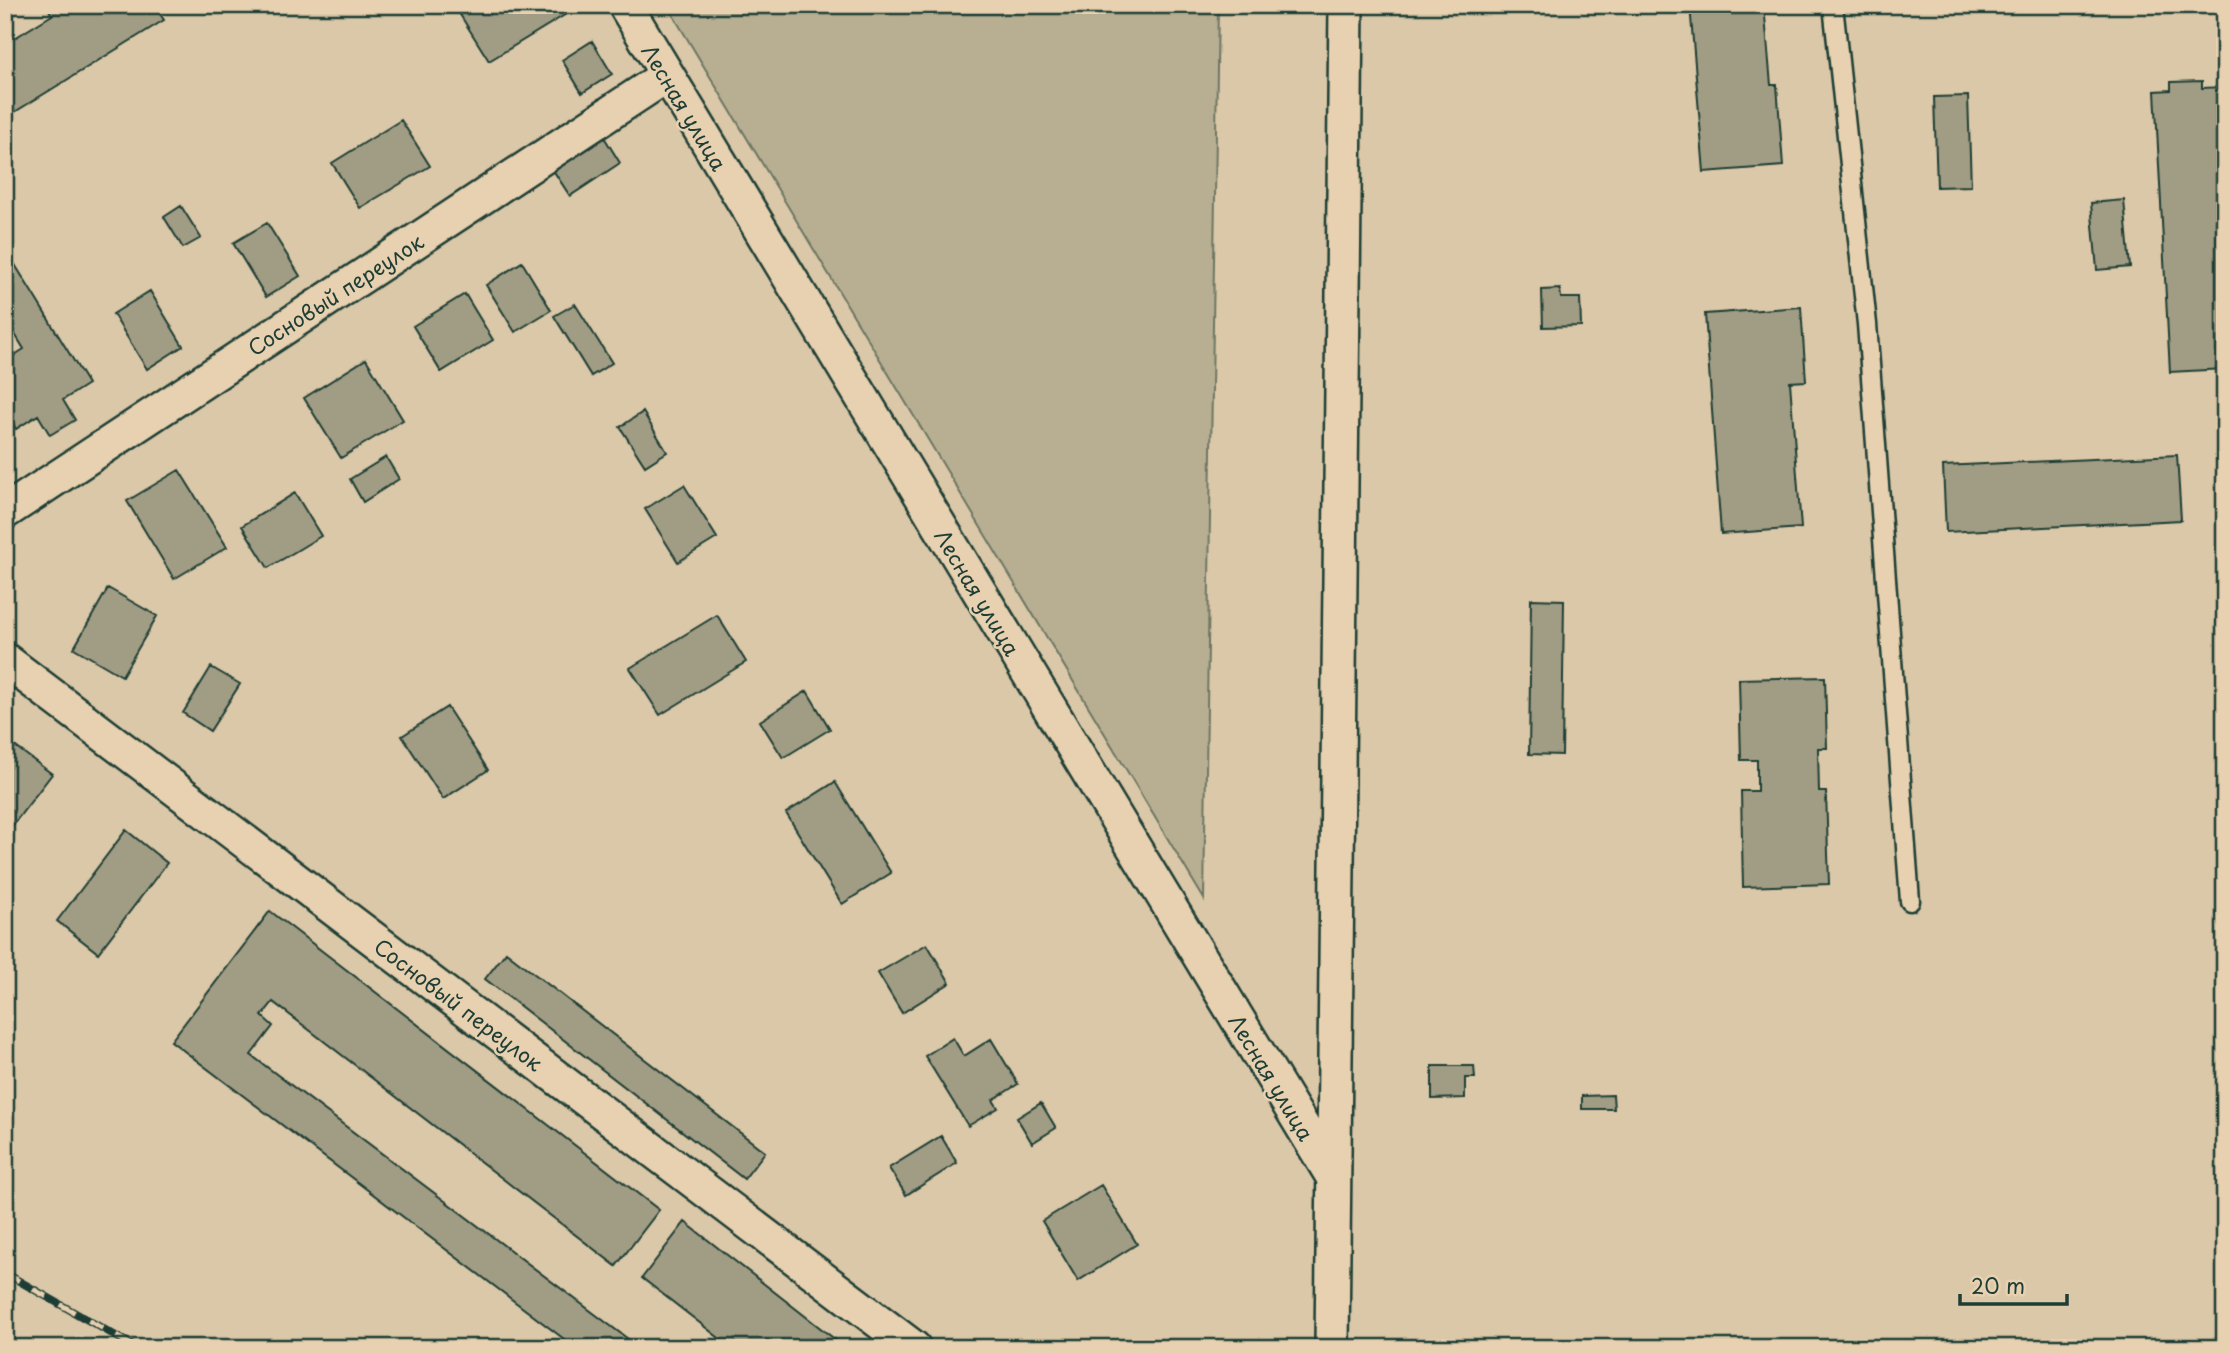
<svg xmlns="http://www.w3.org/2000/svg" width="2230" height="1353" viewBox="0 0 2230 1353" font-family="'Playpen Sans',sans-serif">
  <rect width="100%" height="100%" fill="#dbc8a8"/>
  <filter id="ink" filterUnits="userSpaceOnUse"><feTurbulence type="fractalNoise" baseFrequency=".0143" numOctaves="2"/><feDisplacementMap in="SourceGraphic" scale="14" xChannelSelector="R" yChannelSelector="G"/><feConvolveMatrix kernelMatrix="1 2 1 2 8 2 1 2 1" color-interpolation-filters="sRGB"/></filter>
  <g filter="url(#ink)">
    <path fill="#b8af93" stroke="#6c7664" stroke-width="2" d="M667,5H1218L1204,899Z"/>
    <path fill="#a19d84" stroke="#1f3d34" stroke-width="2" d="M46,5H154L164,20L5,118V44L52,15Z
      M454,5H581L489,61Z
      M1690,5H1764L1771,85H1777L1783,166L1704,172Z
      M592,41L612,74L582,93L562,60Z
      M2202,81V88L2223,87L2225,369L2170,372L2155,91L2171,90V82Z
      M1968,96L1971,186L1937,187L1934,97Z
      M401,120L430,166L360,208L332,163Z
      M604,137L620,163L570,196L553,170Z
      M2124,200L2130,267L2097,270L2091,203Z
      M181,206L201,238L183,248L164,217Z
      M267,223L300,276L266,297L233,243Z
      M522,262L551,310L515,332L486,285Z
      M14,263L88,384L63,400L75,420L50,435L38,415L16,429L5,412V361L24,349L5,318V268Z
      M1560,289L1561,298H1580L1581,326L1543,327L1542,290Z
      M150,291L183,346L147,369L113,314Z
      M465,294L493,340L441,372L413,326Z
      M575,304L612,363L591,376L554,316Z
      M1801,307L1806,381L1790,382L1801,528L1721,534L1705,314Z
      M366,359L403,420L341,458L304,398Z
      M643,412L667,452L645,466L620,427Z
      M2177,455L2181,520L1946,532L1943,466Z
      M386,457L399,479L363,502L350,479Z
      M179,470L227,547L174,579L127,501Z
      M684,485L717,538L678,562L645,509Z
      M295,493L321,536L268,568L242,526Z
      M108,588L157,616L122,676L74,648Z
      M1531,599L1564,600L1562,755L1529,754Z
      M717,615L746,662L660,715L630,668Z
      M211,667L240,684L210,731L183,713Z
      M1825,677L1827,748H1818L1819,792H1826L1829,884L1743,887L1741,791H1757V760H1741L1739,679Z
      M807,691L830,729L783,758L760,721Z
      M447,707L488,770L443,799L402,736Z
      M8,741L52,774L5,835V744Z
      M835,782L891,873L842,904L786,813Z
      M126,830L167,863L98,953L57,921Z
      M270,911L659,1210L616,1266L273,1002L262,1016L273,1026L251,1055L640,1348H576L171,1041Z
      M927,944L950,983L902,1013L878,973Z
      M506,952L765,1152L744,1179L485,979Z
      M953,1038L964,1056L991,1039L1018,1084L993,1100L998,1108L968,1126L925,1056Z
      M1432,1066H1474L1475,1078H1465V1098L1432,1099Z
      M1613,1095L1614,1109H1582V1096Z
      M1041,1103L1056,1128L1032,1143L1017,1118Z
      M941,1136L957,1163L906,1195L889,1168Z
      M1101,1185L1137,1244L1078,1281L1042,1221Z
      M685,1222L846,1348H732L642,1278Z"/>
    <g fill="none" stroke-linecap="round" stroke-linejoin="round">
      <g stroke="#1f3d34" stroke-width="23">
        <path id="lane" d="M1833,5L1867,324L1910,901"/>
      </g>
      <g stroke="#1f3d34" stroke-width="38">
        <path id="street" d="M625,5L1333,1177
          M5,512L666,76
          M5,660L914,1348
          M1332,1348L1346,5"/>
      </g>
      <use href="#lane" stroke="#e7d1b0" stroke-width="18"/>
      <use href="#street" stroke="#e7d1b0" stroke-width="33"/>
      <g stroke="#1f3d34" stroke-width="8">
        <path id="rail" d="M5,1273L137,1348"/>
      </g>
      <use href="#rail" stroke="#e7d1b0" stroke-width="5" stroke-dasharray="16" stroke-linecap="butt"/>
    </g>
  </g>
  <g text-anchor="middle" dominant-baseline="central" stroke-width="5" stroke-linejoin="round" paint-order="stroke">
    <g font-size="21" fill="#1f3d34" stroke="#e7d1b0">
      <text transform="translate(685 107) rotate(59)">Лесная улица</text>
      <text transform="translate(335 294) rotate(-33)">Сосновый переулок</text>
      <text transform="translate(978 592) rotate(59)">Лесная улица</text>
      <text transform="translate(459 1004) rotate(37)">Сосновый переулок</text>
      <text transform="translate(1272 1077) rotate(59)">Лесная улица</text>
    </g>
  </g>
  <rect width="2230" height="1353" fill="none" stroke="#e7d1b0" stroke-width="28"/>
  <rect x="14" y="14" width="2202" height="1325" fill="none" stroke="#1f3d34" stroke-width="2.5" filter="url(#ink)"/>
  <path d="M1960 1294v10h107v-10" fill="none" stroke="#1f3d34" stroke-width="3.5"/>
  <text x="1971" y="1294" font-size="21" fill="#1f3d34" stroke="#e7d1b0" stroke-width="5" paint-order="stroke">20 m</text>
</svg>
